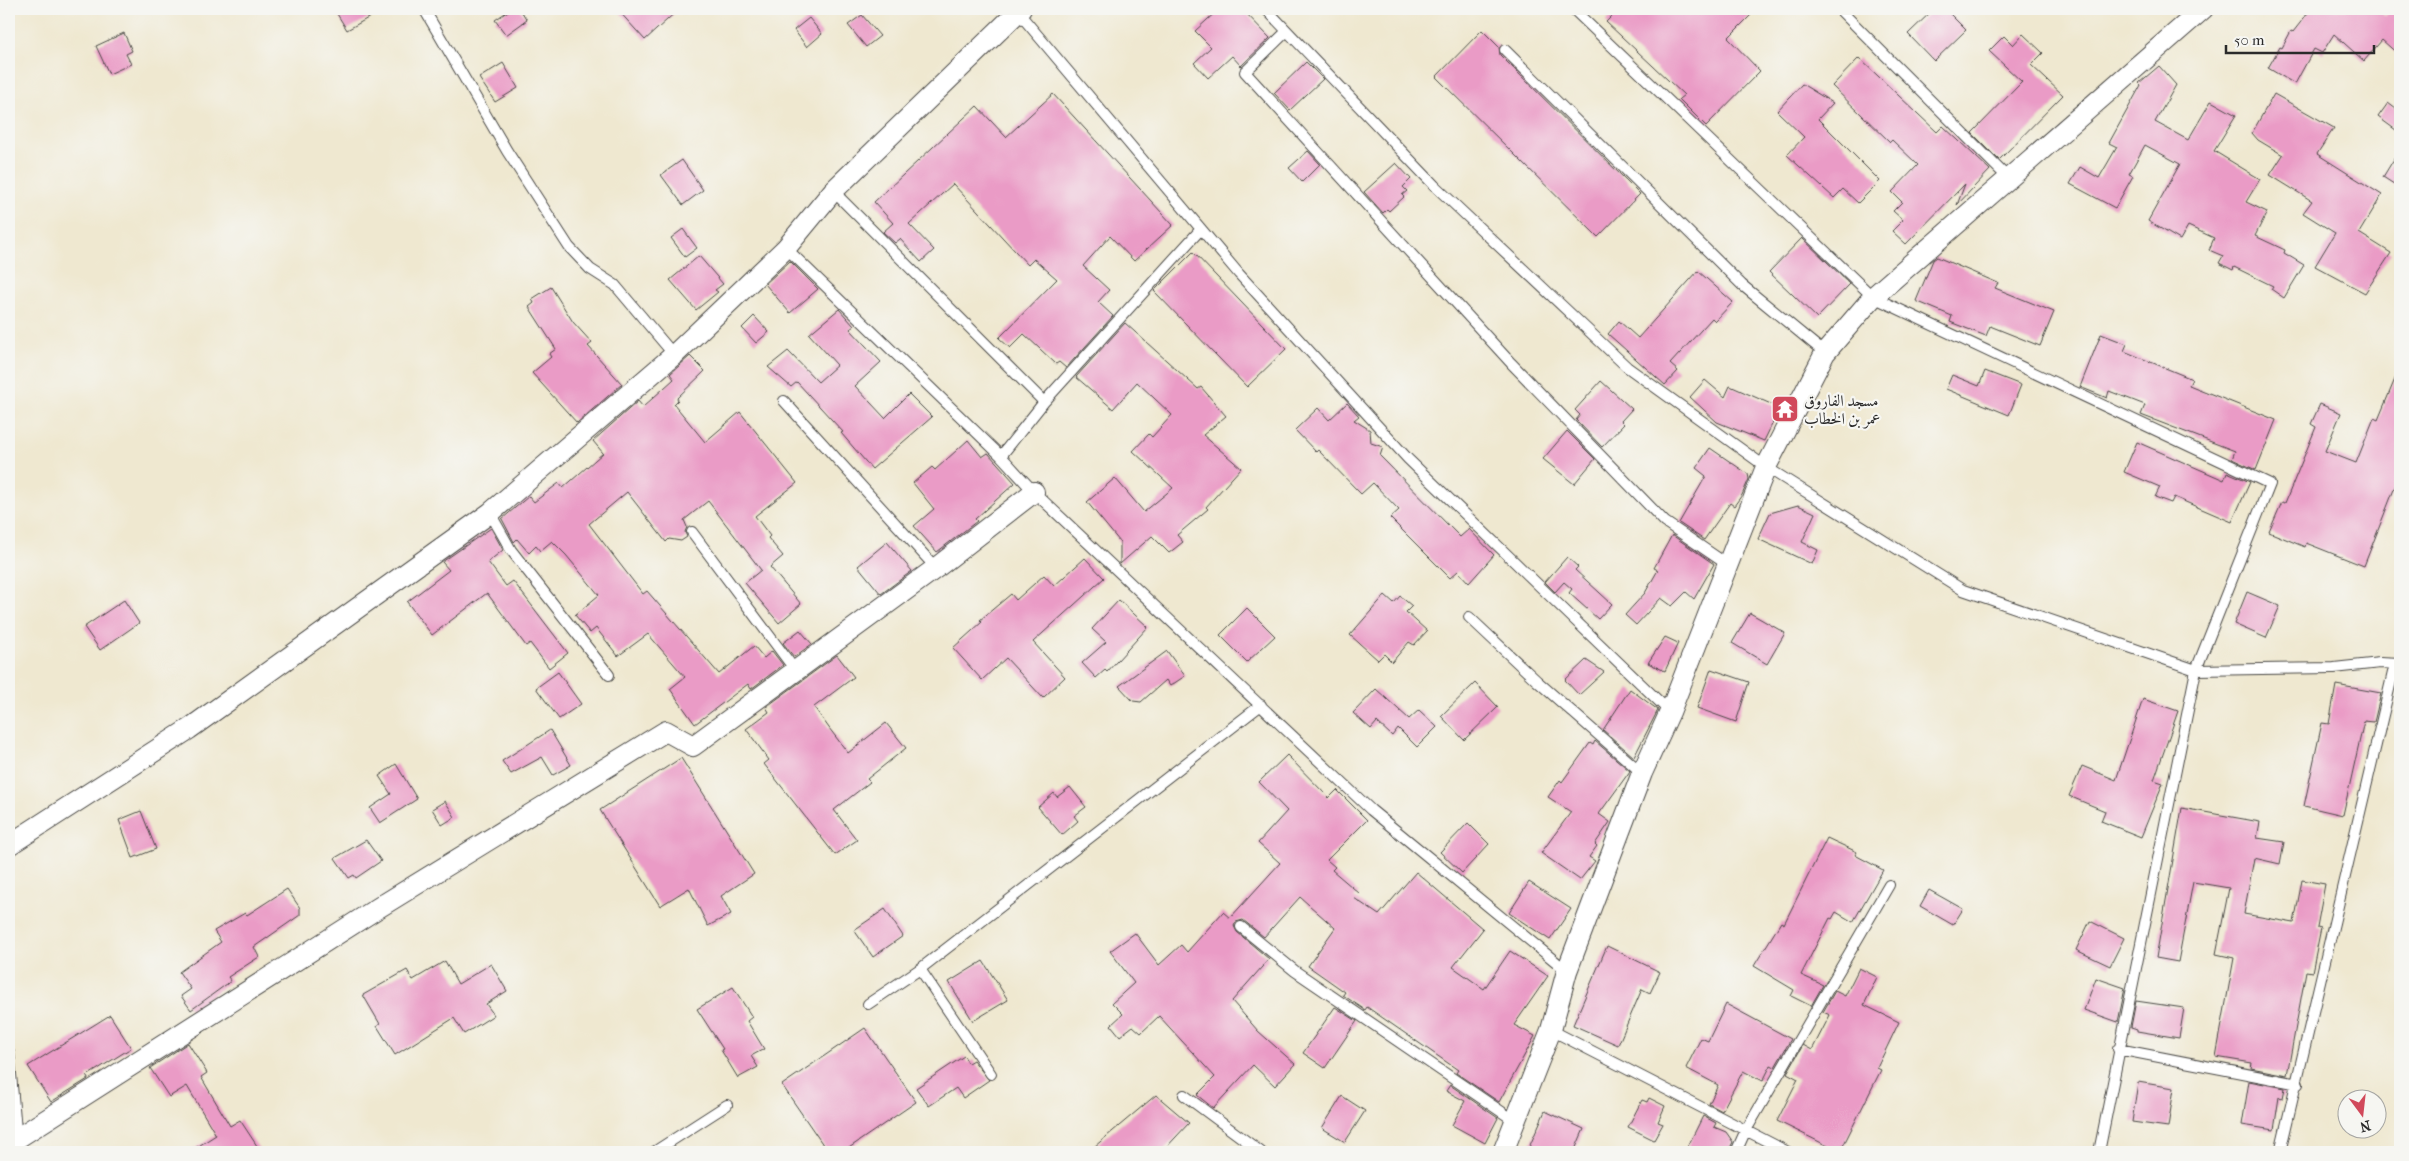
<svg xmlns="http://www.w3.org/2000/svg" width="2409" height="1161" viewBox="0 0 2409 1161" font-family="'IM FELL French Canon',Amiri,serif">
  <rect width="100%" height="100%" fill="#f6f6f2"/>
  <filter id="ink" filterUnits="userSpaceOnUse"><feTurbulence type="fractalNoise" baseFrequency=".02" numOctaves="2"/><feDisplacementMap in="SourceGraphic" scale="10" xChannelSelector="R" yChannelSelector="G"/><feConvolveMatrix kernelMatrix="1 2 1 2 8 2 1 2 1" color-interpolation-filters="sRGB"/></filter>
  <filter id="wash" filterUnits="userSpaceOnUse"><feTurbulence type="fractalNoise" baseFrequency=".0096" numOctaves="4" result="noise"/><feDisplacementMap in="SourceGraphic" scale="20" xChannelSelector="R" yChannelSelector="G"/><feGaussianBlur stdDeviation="1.12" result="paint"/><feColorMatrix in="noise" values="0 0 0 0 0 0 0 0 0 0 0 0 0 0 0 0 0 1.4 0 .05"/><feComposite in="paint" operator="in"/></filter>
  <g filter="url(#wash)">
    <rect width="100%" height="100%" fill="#efe8d0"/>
    <g id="blocks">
      <path fill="#ea9bc6" d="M334,9H384L347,30Z
        M511,9H520L527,20L506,35L495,20Z
        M617,9H679L645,40Z
        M1219,9H1242L1270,38L1241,66L1232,56L1208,78L1194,63L1211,47L1195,31Z
        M1619,9H1757L1728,38L1760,71L1706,126L1679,99L1684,95L1606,22Z
        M1934,9H1945L1966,30L1934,61L1908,34Z
        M2311,9H2376L2385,16L2392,9H2400V56L2382,40L2364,61L2334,34L2322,53L2314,49L2295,84L2268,68L2280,47L2282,48L2291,31L2293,32Z
        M862,15L880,36L866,47L848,25Z
        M809,18L822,34L807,47L794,30Z
        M1482,30L1499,47L1500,55L1640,194L1598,237L1436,77Z
        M124,33L132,51L126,54L131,64L109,74L96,46Z
        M2023,34L2043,53L2031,65L2063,95L1999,160L1972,133L2022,82L1989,51L2004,36L2013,45Z
        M1859,58L1937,132L1943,126L1990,170L1957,205L1965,184L1906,244L1892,231L1903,220L1893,211L1902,202L1892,192L1918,165L1892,140L1890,142L1832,86Z
        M1306,62L1323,79L1290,110L1274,93Z
        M503,63L518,88L495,102L479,78Z
        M2159,66L2176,85L2155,122L2188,140L2211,101L2236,115L2214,151L2260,179L2246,202L2267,212L2255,236L2285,250L2284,253L2304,265L2284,298L2271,289L2273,286L2234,267L2233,270L2219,263L2223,256L2209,250L2214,238L2188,226L2180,240L2148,221L2180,164L2145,145L2129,174L2133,176L2115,208L2070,184L2080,167L2099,178L2117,147L2109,143L2141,85L2139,83Z
        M1802,84L1833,103L1818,119L1880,181L1858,203L1843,189L1834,198L1787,155L1804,137L1777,111Z
        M1053,94L1173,225L1134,261L1110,236L1083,266L1109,290L1098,302L1113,316L1066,368L1059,362L1056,364L1024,334L1010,348L999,338L1057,279L1034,259L1028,265L953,184L909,224L934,250L921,262L900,239L895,243L883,232L893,223L874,202L977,106L1006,137Z
        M2274,94L2334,128L2317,154L2382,195L2359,233L2391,253L2365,293L2315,266L2335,233L2303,213L2312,201L2270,175L2283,155L2258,140L2252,133Z
        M2388,103L2400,112V133L2378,117Z
        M2400,149V188L2383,177Z
        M1308,151L1320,164L1302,182L1289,168Z
        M682,160L703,190L683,205L661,175Z
        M1396,163L1411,179L1403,187L1407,191L1402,195L1404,197L1389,211L1387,209L1383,213L1364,192Z
        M683,229L697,248L685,257L671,238Z
        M1802,238L1850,284L1817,318L1769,272Z
        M1193,252L1286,349L1247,387L1154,291Z
        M699,256L723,284L715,290L718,292L696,310L670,280Z
        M1937,257L1998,283L1995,288L2054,312L2040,346L1990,326L1986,336L1950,322L1952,316L1916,301L1933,260Z
        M790,261L818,289L790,313L765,284Z
        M1698,271L1733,302L1715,321L1712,318L1670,364L1678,371L1665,385L1608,334L1619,321L1638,338Z
        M551,287L573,322L592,343L588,346L622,384L577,423L532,373L551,357L549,354L556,349L529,307L534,303L532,299Z
        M839,309L854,326L850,329L881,362L855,386L885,418L909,394L932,417L872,469L841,433L843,432L797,382L791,387L768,367L788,351L818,382L837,365L809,334Z
        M754,316L769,332L756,343L742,328Z
        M1125,323L1198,389L1201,387L1226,416L1203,435L1241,468L1206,507L1208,509L1177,535L1183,542L1169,553L1152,536L1120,564V542L1087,502L1115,478L1144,512L1173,488L1133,451L1149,434L1152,437L1172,415L1137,382L1113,409L1076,377Z
        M2101,334L2127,344L2124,351L2192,379L2189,385L2276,420L2256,470L2232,459L2235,451L2141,415L2145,405L2109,391L2107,398L2080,387Z
        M690,356L705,371L677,398L678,400L674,404L705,442L740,412L797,483L755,516L770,536L768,538L783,556L770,567L801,604L779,623L745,583L761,570L708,501L684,520L687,527L685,532L687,537L681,541L669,539L666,542L627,492L589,524L643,594L647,591L719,674L754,646L764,658L772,651L783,665L751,689L748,684L695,724L670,689L685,677L648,634L618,656L596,628L590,633L575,615L599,595L566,555L552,541L540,551L536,546L529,553L517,539L514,542L502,519L529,496L534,502L559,483L563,488L603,453L593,441L638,401L643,407L674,379L670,374Z
        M2400,367V474L2364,566L2306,543L2305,547L2269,532L2282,502L2285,503L2316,427L2311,424L2320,404L2341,413L2325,451L2356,463L2374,418L2378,420Z
        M1985,371L2021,385L2009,415L1946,389L1952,375L1979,386Z
        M1705,380L1725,397L1730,386L1780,408L1764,441L1717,422L1690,397Z
        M1601,381L1632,409L1621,421L1624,424L1602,447L1576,420L1580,415L1575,410Z
        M1347,403L1359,416L1354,420L1370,430L1371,443L1383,447L1380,456L1460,537L1469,529L1494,555L1469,583L1458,571L1450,578L1390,518L1399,510L1373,483L1361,494L1318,450L1316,452L1295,430L1318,408L1329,420Z
        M1567,431L1595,459L1574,484L1543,459Z
        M968,440L982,457L988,453L1015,483L975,519L977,521L937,552L914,526L934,509L913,483L932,467L935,470Z
        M2137,442L2224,480L2227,472L2250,482L2232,522L2174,497L2171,503L2155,497L2160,487L2124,472Z
        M1710,448L1748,474L1749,479L1742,495L1734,506L1730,503L1704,540L1679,523L1706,476L1696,468Z
        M1798,505L1815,513L1802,542L1818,550L1812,564L1758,539L1770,513Z
        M491,528L503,550L488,562L506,586L513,581L568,653L549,668L530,643L526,646L487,593L432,635L407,602L449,570L442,562Z
        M1672,535L1714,564L1694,599L1686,592L1672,606L1661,598L1636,625L1625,615L1645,593L1658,570L1654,568Z
        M887,542L912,571L881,594L858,566Z
        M1567,557L1578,567L1575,570L1612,604L1598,619L1569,593L1572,589L1564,582L1555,592L1545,582Z
        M1085,558L1104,578L1033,642L1065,677L1043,698L1006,658L982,680L953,648L982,622L980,620L1011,594L1016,600L1044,575L1054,586Z
        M2247,592L2280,606L2266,638L2234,624Z
        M1385,595L1394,603L1400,596L1412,606L1406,612L1427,631L1414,645L1409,642L1392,662L1384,654L1378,660L1350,635Z
        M124,600L139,623L100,650L84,627Z
        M1119,600L1148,627L1107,672L1105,670L1096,678L1082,663L1106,642L1092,629Z
        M1247,608L1275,636L1247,662L1220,635Z
        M1750,613L1785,633L1767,664L1732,643Z
        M800,630L812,644L794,657L783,643Z
        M1665,637L1678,643L1665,671L1648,663Z
        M1167,651L1185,676L1170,686L1166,680L1141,702L1133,701L1119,686Z
        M837,655L854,677L814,707L829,728L848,753L886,723L906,748L867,779L870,782L834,810L857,840L835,855L764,764L769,760L746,729L769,712L766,707Z
        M1586,660L1604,672L1579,695L1565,680Z
        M1711,669L1749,682L1736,722L1697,708Z
        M558,672L581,704L559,719L536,688Z
        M1475,683L1498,707L1464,740L1441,716Z
        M2336,685L2381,693L2374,722L2364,721L2343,815L2304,806L2322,723L2329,724Z
        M1376,689L1409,719L1419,710L1437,727L1417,747L1398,728L1392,736L1377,722L1371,729L1353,713Z
        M1630,689L1658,710L1634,757L1603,730Z
        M2143,699L2178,711L2154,780L2163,783L2141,837L2101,821L2105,811L2069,796L2082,766L2116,780Z
        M550,730L571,765L553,775L542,757L511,774L502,761Z
        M1595,741L1630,771L1599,814L1610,822L1595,844L1597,846L1589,857L1595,861L1580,880L1541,853L1571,812L1548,797L1560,780L1562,782L1590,743L1593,745Z
        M1287,755L1329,798L1337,790L1367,820L1327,860L1335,867L1332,870L1359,893L1354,898L1379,915L1416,872L1483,929L1453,967L1484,989L1510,951L1548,976L1514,1025L1535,1036L1499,1102L1456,1073L1458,1070L1367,1007L1365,1010L1343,995L1345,992L1308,966L1335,928L1300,897L1264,937L1243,920L1236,922L1234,926L1237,932L1269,959L1232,1001L1258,1031L1295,1064L1275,1086L1253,1065L1213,1108L1197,1095L1215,1077L1159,1016L1141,1033L1133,1026L1120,1036L1111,1025L1123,1014L1112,1003L1134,983L1110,951L1135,933L1159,965L1181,945L1187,952L1223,912L1230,918L1280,863L1258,843L1287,811L1259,782Z
        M681,758L754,874L721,896L731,914L708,926L689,888L660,906L600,810Z
        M396,764L417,799L380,823L370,808L391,794L379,776Z
        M1070,787L1086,807L1074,816L1078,821L1062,835L1038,807L1054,793L1057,797Z
        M445,801L455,817L442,825L432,809Z
        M2182,808L2260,822L2257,838L2284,842L2280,864L2254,858L2244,914L2294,923L2302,880L2325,884L2317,927L2321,928L2312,972L2306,971L2287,1075L2251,1068L2252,1063L2216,1057L2234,958L2216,954L2229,888L2193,882L2178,962L2156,958Z
        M141,811L156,849L133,858L119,820Z
        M1468,823L1489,844L1462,873L1440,852Z
        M1827,838L1857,852L1855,855L1883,870L1853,922L1836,912L1832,919L1830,918L1801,975L1823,985L1811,1006L1791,996L1794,990L1754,966L1781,922L1784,924Z
        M366,840L381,861L356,878L354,875L349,878L335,858Z
        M1529,882L1571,909L1550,940L1509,913Z
        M287,889L300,908V915L254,947L259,957L228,977L231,981L191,1010L181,996L191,989L179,972L221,942L214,931L245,913L247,915Z
        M1929,890L1963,909L1953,925L1920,906Z
        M885,909L903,936L873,957L854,930Z
        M2090,921L2124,938L2110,966L2076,950Z
        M1607,946L1660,972L1650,993L1642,989L1618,1045L1573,1025Z
        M445,961L458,984L491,964L507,991L486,1004L494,1015L464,1034L454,1018L395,1055L377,1026L380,1024L363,995L407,970L413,980Z
        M983,961L1008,1000L973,1021L949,982Z
        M1859,968L1877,977L1864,1005L1899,1022L1877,1068L1881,1070L1840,1152L1777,1121L1798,1079L1787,1073L1803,1045L1812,1050L1830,1015L1823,1012L1835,991L1845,996Z
        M2096,978L2125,988L2118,1022L2084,1010Z
        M733,987L752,1017L747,1021L764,1049L751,1056L758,1067L738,1078L721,1050L723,1049L697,1009Z
        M2136,1001L2184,1008L2179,1038L2137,1031V1029L2131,1027Z
        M1726,1004L1791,1039L1775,1067L1771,1065L1763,1081L1743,1071L1722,1111L1709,1104L1718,1085L1686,1068L1701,1038L1708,1041Z
        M1335,1007L1357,1021L1325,1068L1303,1053Z
        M110,1015L131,1048L87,1076L88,1079L51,1102L28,1066Z
        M865,1028L916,1102L843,1152H828L782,1085Z
        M188,1043L207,1073L201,1077L230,1126L240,1120L261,1152H189L216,1135L187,1086L169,1097L150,1068Z
        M964,1056L968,1063L973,1060L989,1080L963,1098L956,1088L929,1106L916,1088Z
        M2249,1081L2285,1088L2283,1098L2279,1097L2274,1130L2242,1125Z
        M2138,1082L2174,1088L2168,1127L2132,1122Z
        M1450,1085L1498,1118L1485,1143L1452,1125L1465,1101L1446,1091Z
        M1156,1095L1189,1123L1162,1152H1088Z
        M1342,1096L1365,1111L1345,1142L1322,1128Z
        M1649,1098L1665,1106L1658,1122L1663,1124L1654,1140L1628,1127L1642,1100L1647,1102Z
        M1545,1111L1584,1129L1574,1152H1527Z
        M1703,1116L1716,1123L1714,1127L1726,1132L1733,1142L1728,1152H1685Z"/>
    </g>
  </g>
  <g filter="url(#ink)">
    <use href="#blocks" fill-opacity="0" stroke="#484744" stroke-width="1"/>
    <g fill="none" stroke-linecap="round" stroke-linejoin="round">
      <g stroke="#484744" stroke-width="12">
        <path id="service" d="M424,9L507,151L569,247L590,269L615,285L674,355
          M1266,9L1435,186L1627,367L1766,467L1963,590L2196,670L2334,668L2380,663L2400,664
          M1573,9L1873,297L2270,484L2196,670L2099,1152
          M1839,9L2008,178
          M1018,12L1239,274L1408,459L1670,712
          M1287,31L1245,72L1511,363L1665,522L1728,565
          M1505,50L1742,285L1825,353
          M833,191L1044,402
          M786,248L1001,456L1034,492L1371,810L1567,971
          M784,401L936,568
          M1001,456L1044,402L1201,229
          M490,513L511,550L609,675
          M692,532L795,670
          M1469,617L1537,681L1642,773
          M1241,927L1295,971L1515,1121
          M920,969L991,1074
          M868,1004L920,969L1261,705
          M1551,1030L1788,1152
          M2118,1049L2298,1084
          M9,1052L18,1152
          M1184,1095L1261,1152
          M654,1152L727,1105
          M1736,1152L1745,1132L1889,885
          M2280,1152L2395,664"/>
      </g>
      <g stroke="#484744" stroke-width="22">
        <path id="minor" d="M9,845L189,729L490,513L674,355L786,248L833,191L1021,9
          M16,1139L378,908L666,731L693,746L936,568L1034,492
          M1503,1152L1551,1030L1567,971L1642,773L1670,712L1766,467L1825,353L1873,297L2203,9"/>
      </g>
      <use href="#service" stroke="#fff" stroke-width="10"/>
      <use href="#minor" stroke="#fff" stroke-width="20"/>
    </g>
  </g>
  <defs>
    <g id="temple-square" transform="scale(1.4375)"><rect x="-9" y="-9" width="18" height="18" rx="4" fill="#d1495b" stroke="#f6f6f2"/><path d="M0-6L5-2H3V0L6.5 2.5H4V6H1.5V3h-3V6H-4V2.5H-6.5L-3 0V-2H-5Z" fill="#fff"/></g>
  </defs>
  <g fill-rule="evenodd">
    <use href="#temple-square" x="1785" y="409"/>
  </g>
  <g text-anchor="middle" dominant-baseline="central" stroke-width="4.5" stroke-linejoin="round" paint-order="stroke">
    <g font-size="16" fill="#2b2b2b" stroke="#f6f6f2" text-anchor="start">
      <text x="1804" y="400">مسجد الفاروق<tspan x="1804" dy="18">عمر بن الخطاب</tspan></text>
    </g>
  </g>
  <rect width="2409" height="1161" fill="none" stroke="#f6f6f2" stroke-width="30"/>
  <g transform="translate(2362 1114) rotate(165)"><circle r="24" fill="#f6f6f2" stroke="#a5a5a2"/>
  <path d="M0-4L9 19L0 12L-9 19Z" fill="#d1495b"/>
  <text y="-8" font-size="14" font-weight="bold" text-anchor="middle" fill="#2b2b2b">N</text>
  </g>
  <path d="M2226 45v8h148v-8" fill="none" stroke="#2b2b2b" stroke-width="2.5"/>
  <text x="2234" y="45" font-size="15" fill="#2b2b2b" stroke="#f6f6f2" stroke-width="4" paint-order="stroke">50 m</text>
</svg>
